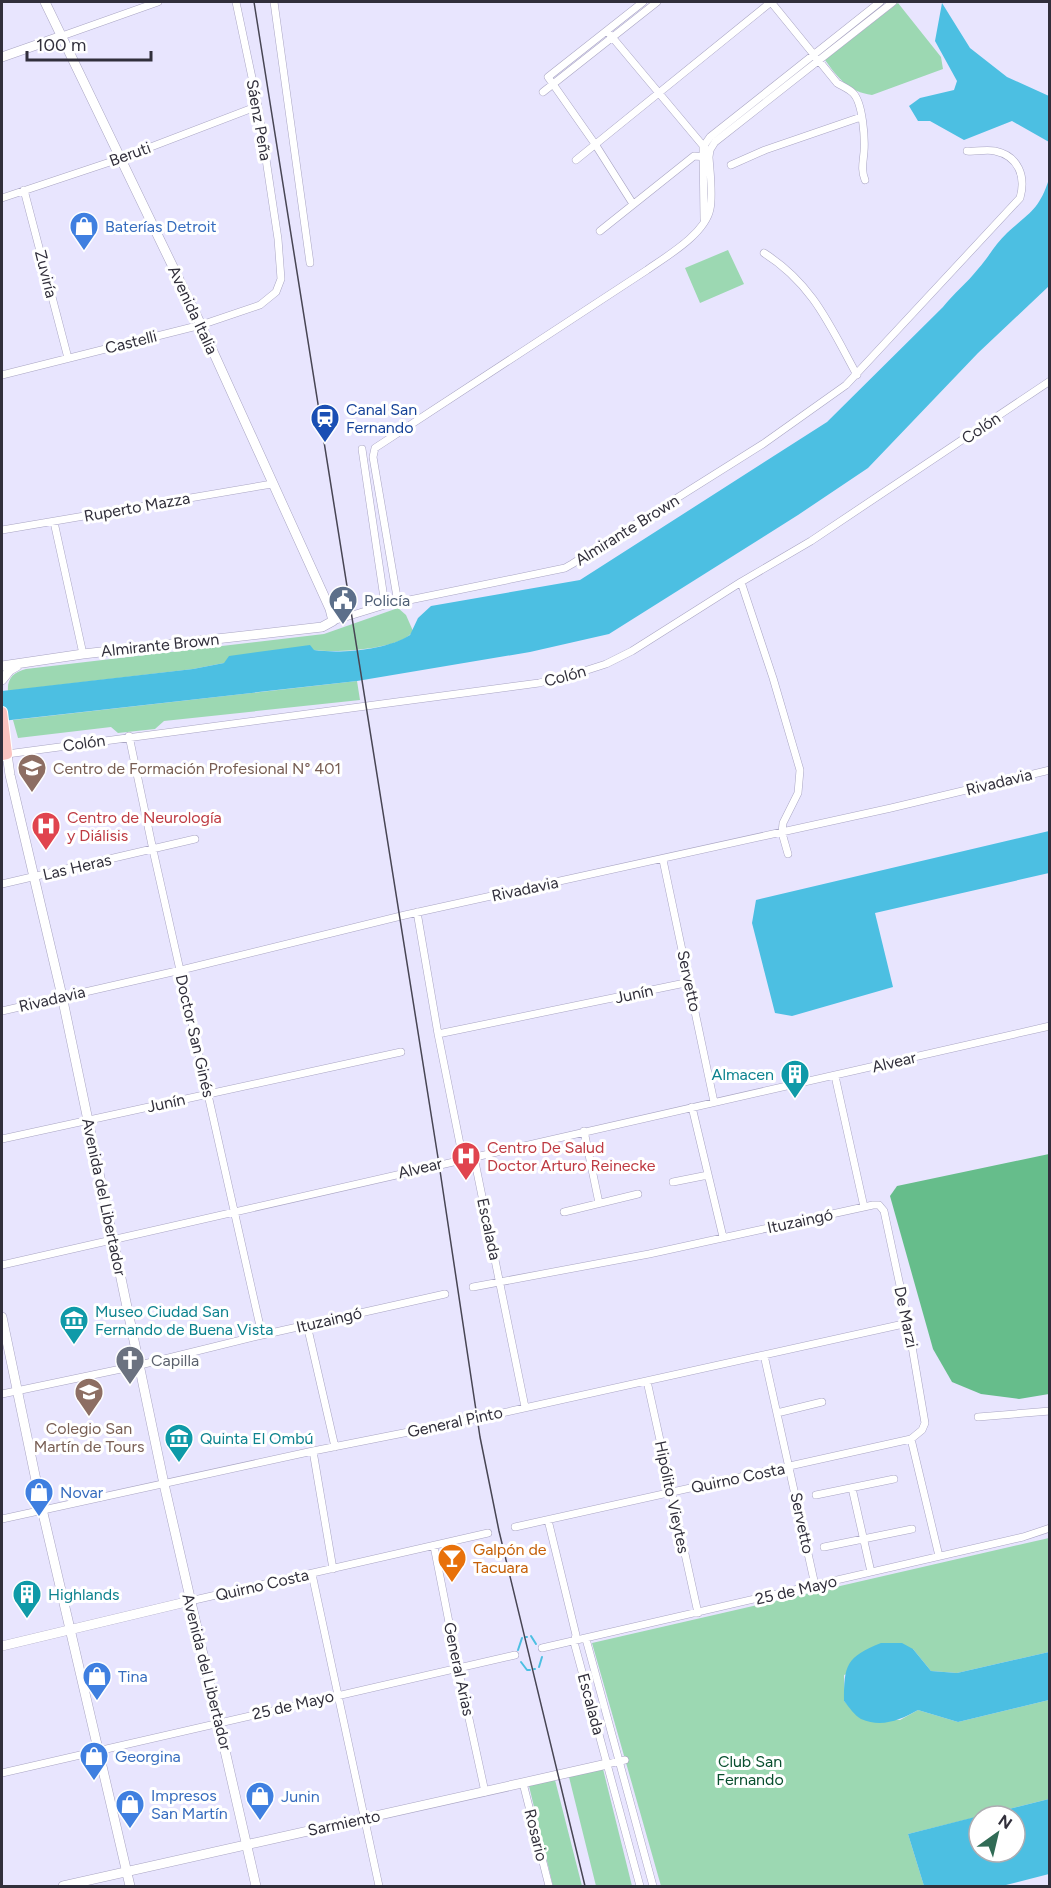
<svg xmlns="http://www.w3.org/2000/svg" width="1051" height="1888" viewBox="0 0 1051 1888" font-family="Figtree,sans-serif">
  <rect width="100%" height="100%" fill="#e8e5fe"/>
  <path fill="#9cd8b2" d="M898,3L941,57L943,69L872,95C849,92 838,78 825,60Z
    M728,250L744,284L700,303L685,268Z
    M398,608L406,615L413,631C401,650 335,653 314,650L224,663L193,669L8,691C7,678 14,672 26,669L324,634Z
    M357,681L360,700L164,721L155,729L118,733L111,727L18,738L13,720Z
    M1049,1538V1652L957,1673L931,1671L913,1649L844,1675V1701L860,1718L900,1720L918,1710L958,1722L1049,1700V1799L908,1834L924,1886H661L592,1643Z
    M603,1769L632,1886H596L569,1777Z
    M555,1780L582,1886H553L529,1786Z"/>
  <path fill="#66bd8b" d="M1049,1154V1394L1019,1399L981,1394L952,1382L933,1349L890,1196L897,1186Z"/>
  <path fill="#4cbfe2" d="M942,3L970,48L1007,77L1049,96V142L1012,121L964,140L930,121H918L909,106L920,98L954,90L957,81L935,41Z
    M1049,179V286L978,353L868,468L798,515L609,634L530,652L357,681L2,721V691L193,669L224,663L229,656L310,645L314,650C340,654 387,650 410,635L418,618L431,606L580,580L827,422L943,307C954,293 967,283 978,269C988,258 996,243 1007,233C1030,212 1039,210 1049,179Z
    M1049,831V873L875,913L893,987L792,1016L775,1013L752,923L756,900Z
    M881,1643H902L913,1649L931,1671L957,1673L1049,1652V1700L958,1722L918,1710C900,1720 882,1728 861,1719C855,1716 849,1707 844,1701C844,1665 846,1657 881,1643Z
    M1049,1799V1874L1002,1886H924L908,1834L979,1816V1852H1015V1816H980Z"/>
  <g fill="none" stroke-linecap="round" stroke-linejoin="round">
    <path stroke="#4cbfe2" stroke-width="2" d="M531,1636L536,1644
      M526,1637H527
      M518,1650L522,1638
      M521,1662L527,1670H530
      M539,1667L542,1657
      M534,1669H535"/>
    <g stroke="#a9a5c3" stroke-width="8">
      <path id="street" d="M274,2L310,263
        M771,2L837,83C842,86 849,89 853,93C863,103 865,139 864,152C863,163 861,170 865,180
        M607,31L705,148
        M62,36L158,2
        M543,92L657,2
        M576,160L771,2
        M731,165L765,150L861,117
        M24,190L68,358
        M2,198L122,158L258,106
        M633,204L595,144L548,77L643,2
        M704,219L703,147L710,137L880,2
        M600,231L694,156L707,157
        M764,253C813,284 830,326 857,375
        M2,375L201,325L260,305L276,292L281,279L278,239L258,106L236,2
        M362,449L385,605
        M54,522L83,654
        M2,530L272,484
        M741,582L773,678L800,770L798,793L783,823L782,833L788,854
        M398,603L373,457L375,448L647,270C667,256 705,234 710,209C713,195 710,172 709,157L710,150L715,142L893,2
        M333,621L385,605L565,568L572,564L763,444L846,385L1020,198C1026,177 1019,156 995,151C986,149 976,152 967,151
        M129,736L153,850L262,1335
        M7,754L539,683L578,673L606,664L632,651L741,582L811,541L1050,381
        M663,860L714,1102
        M2,884L195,839
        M417,912L438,1034L463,1159
        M2,1011L181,970L405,915L891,808L1050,770
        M438,1034L690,982
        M835,1076L864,1207
        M692,1107L723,1237
        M584,1131L599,1203
        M2,1139L401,1052
        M474,1157L525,1407
        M673,1182L708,1175
        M564,1212L638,1194
        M2,1265L1050,1026
        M473,1287L649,1254L873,1205H879L884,1211L908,1323L925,1423L922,1430L911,1439L515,1527
        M307,1325L335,1447
        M764,1355L815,1585
        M647,1381L698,1613
        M2,1394L140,1365L262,1335L445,1294
        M777,1413L822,1402
        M978,1417L1050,1411
        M911,1439L939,1556
        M313,1451L333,1569
        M852,1488L871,1572
        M816,1495L894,1479
        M2,1519L313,1451L484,1417L908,1323
        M548,1520L576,1635L574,1642L640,1886
        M434,1546L458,1668L485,1792
        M824,1547L912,1529
        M312,1574L379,1886
        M190,1601L488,1533
        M586,1639L653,1886
        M542,1648L1023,1537L1050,1528
        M607,1764L625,1760
        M2,1773L515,1655
        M523,1783L549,1886"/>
    </g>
    <g stroke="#a9a5c3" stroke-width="10">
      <path id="secondary" d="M2,57L62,36
        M2,666L83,654L322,627L333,621L330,609L201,325L45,2
        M2,680L10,670L17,666
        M7,754L10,775L62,996L164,1484L256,1886
        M2,1317L42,1509L130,1886
        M2,1646L190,1601
        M63,1886L607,1764"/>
    </g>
    <g stroke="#fff" stroke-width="12">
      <path id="primary" d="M2,712L7,754L2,755"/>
    </g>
    <use href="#street" stroke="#fff" stroke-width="7"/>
    <use href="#secondary" stroke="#fff" stroke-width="9"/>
    <use href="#primary" stroke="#fac3c0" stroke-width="10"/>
    <path stroke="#474553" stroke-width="1.5" d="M254,2L439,1164L480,1437L499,1531L585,1886"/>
  </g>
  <defs>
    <g id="shop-pin" transform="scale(1.5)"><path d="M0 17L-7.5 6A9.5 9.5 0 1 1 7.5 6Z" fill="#3f7fe0" stroke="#fff"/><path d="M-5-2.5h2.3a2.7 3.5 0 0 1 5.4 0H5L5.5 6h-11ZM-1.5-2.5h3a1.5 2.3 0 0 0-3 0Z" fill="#fff"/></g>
    <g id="station-pin" transform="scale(1.5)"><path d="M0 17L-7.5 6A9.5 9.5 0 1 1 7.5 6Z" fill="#1a4fb4" stroke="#fff"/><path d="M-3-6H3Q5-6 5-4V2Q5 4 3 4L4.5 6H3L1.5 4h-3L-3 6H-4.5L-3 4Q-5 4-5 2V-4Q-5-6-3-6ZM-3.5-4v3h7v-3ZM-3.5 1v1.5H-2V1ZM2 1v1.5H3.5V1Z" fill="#fff"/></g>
    <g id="civic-pin" transform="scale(1.5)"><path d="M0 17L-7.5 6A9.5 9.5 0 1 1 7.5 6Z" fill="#5c6f8a" stroke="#fff"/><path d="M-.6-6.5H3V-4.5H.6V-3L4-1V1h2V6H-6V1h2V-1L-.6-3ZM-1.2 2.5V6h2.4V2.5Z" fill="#fff"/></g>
    <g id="school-pin" transform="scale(1.5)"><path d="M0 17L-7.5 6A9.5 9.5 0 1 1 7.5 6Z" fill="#8d6e63" stroke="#fff"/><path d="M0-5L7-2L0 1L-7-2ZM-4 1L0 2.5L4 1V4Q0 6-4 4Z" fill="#fff"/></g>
    <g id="hospital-pin" transform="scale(1.5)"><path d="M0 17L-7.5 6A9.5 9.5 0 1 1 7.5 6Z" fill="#e0444e" stroke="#fff"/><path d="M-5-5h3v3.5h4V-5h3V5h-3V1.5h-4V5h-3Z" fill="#fff"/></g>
    <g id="building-pin" transform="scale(1.5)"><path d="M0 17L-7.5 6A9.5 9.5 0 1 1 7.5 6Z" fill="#0f9aa8" stroke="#fff"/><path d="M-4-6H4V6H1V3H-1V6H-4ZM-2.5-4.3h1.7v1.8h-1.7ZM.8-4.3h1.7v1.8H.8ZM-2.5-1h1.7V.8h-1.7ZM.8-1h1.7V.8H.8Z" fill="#fff"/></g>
    <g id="museum-pin" transform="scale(1.5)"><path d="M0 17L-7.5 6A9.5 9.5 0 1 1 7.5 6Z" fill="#0f9aa8" stroke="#fff"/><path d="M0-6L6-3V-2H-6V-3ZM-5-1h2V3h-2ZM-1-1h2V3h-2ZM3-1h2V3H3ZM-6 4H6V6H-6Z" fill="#fff"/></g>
    <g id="church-pin" transform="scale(1.5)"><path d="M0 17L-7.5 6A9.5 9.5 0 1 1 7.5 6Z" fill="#6b7280" stroke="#fff"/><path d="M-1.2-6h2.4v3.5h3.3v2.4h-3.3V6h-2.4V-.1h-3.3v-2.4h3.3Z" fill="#fff"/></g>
    <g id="bar-pin" transform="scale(1.5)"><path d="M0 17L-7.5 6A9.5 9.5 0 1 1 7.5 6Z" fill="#e8710a" stroke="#fff"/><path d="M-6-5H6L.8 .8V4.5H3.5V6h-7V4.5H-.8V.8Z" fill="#fff"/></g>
  </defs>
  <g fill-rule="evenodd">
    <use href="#shop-pin" x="84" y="226"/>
    <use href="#station-pin" x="325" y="418"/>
    <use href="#civic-pin" x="343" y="600"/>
    <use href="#school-pin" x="32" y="768"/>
    <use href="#hospital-pin" x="46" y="826"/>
    <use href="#building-pin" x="795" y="1074"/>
    <use href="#hospital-pin" x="466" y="1156"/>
    <use href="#museum-pin" x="74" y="1320"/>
    <use href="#church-pin" x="130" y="1360"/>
    <use href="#school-pin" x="89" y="1392"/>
    <use href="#museum-pin" x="179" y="1438"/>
    <use href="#shop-pin" x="39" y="1492"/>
    <use href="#bar-pin" x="452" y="1558"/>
    <use href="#building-pin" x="27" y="1594"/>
    <use href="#shop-pin" x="97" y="1676"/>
    <use href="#shop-pin" x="94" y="1756"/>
    <use href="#shop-pin" x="260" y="1796"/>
    <use href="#shop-pin" x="130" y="1804"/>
  </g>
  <g text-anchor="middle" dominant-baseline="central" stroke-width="6" stroke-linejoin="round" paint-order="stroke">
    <g font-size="16" fill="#312f3b" stroke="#fff">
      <text transform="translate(259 120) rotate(80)">Sáenz Peña</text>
      <text transform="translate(130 154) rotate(-20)">Beruti</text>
      <text transform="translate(46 274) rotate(76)">Zuviría</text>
      <text transform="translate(193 310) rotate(65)">Avenida Italia</text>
      <text transform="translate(131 342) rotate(-14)">Castelli</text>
      <text transform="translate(981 428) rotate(-34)">Colón</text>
      <text transform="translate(137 507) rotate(-10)">Ruperto Mazza</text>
      <text transform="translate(627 530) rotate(-32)">Almirante Brown</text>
      <text transform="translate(160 645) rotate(-6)">Almirante Brown</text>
      <text transform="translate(565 676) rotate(-15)">Colón</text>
      <text transform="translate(84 743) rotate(-8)">Colón</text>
      <text transform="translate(999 782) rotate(-14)">Rivadavia</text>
      <text transform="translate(77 867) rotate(-13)">Las Heras</text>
      <text transform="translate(525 889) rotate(-12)">Rivadavia</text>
      <text transform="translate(689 981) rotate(78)">Servetto</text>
      <text transform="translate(634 994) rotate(-12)">Junín</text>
      <text transform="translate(52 999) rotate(-13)">Rivadavia</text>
      <text transform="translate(195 1036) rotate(77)">Doctor San Ginés</text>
      <text transform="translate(894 1062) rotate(-13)">Alvear</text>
      <text transform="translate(166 1103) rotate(-12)">Junín</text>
      <text transform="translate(420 1168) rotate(-13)">Alvear</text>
      <text transform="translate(104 1197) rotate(78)">Avenida del Libertador</text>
      <text transform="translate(800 1221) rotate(-12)">Ituzaingó</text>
      <text transform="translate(489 1229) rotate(78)">Escalada</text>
      <text transform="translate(906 1317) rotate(78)">De Marzi</text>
      <text transform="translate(329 1320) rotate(-13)">Ituzaingó</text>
      <text transform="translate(455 1422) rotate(-12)">General Pinto</text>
      <text transform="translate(738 1478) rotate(-12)">Quirno Costa</text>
      <text transform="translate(672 1497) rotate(78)">Hipólito Vieytes</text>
      <text transform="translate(802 1523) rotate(78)">Servetto</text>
      <text transform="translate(262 1585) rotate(-13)">Quirno Costa</text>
      <text transform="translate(796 1590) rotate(-13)">25 de Mayo</text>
      <text transform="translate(459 1669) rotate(78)">General Arias</text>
      <text transform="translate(207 1672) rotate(76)">Avenida del Libertador</text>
      <text transform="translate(591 1704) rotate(75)">Escalada</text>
      <text transform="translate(293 1705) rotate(-13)">25 de Mayo</text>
      <text transform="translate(344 1823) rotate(-12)">Sarmiento</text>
      <text transform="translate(536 1835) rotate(76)">Rosario</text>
    </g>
    <g font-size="16" fill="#366cbe" stroke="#fff" text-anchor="start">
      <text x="105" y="226">Baterías Detroit</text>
      <text x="60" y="1492">Novar</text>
      <text x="118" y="1676">Tina</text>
      <text x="115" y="1756">Georgina</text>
      <text x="151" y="1795">Impresos<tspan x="151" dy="18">San Martín</tspan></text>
      <text x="281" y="1796">Junin</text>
    </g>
    <g font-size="16" fill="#164399" stroke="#fff" text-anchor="start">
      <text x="346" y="409">Canal San<tspan x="346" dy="18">Fernando</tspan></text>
    </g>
    <g font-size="16" fill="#4e5e75" stroke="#fff" text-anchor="start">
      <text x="364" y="600">Policía</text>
    </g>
    <g font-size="16" fill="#785e54" stroke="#fff" text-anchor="start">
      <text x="53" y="768">Centro de Formación Profesional N° 401</text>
      <text x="89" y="1428" text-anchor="middle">Colegio San<tspan x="89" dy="18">Martín de Tours</tspan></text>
    </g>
    <g font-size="16" fill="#be3a42" stroke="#fff" text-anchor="start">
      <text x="67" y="817">Centro de Neurología<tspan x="67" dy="18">y Diálisis</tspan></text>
      <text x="487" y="1147">Centro De Salud<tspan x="487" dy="18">Doctor Arturo Reinecke</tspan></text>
    </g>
    <g font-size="16" fill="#0d838f" stroke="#fff" text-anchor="start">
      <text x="774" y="1074" text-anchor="end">Almacen</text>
      <text x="95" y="1311">Museo Ciudad San<tspan x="95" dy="18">Fernando de Buena Vista</tspan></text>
      <text x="200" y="1438">Quinta El Ombú</text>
      <text x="48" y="1594">Highlands</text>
    </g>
    <g font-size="16" fill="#5b616d" stroke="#fff" text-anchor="start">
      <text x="151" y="1360">Capilla</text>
    </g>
    <g font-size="16" fill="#c56008" stroke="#fff" text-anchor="start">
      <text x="473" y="1549">Galpón de<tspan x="473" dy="18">Tacuara</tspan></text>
    </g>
    <g font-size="16" fill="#084e2e" stroke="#fff">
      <text x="750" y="1761">Club San<tspan x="750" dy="18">Fernando</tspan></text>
    </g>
  </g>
  <rect width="1051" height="1888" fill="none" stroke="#312f3b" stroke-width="6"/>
  <g transform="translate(997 1834) rotate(34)"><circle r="28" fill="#ffffff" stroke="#adacb1" stroke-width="1.5"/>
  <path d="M0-4.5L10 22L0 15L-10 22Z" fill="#306b55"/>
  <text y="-9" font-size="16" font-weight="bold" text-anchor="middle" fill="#312f3b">N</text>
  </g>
  <path d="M27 51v9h124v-9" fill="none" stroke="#312f3b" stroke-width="3"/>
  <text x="36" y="51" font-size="18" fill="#312f3b" stroke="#ffffff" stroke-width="4.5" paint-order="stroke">100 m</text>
</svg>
